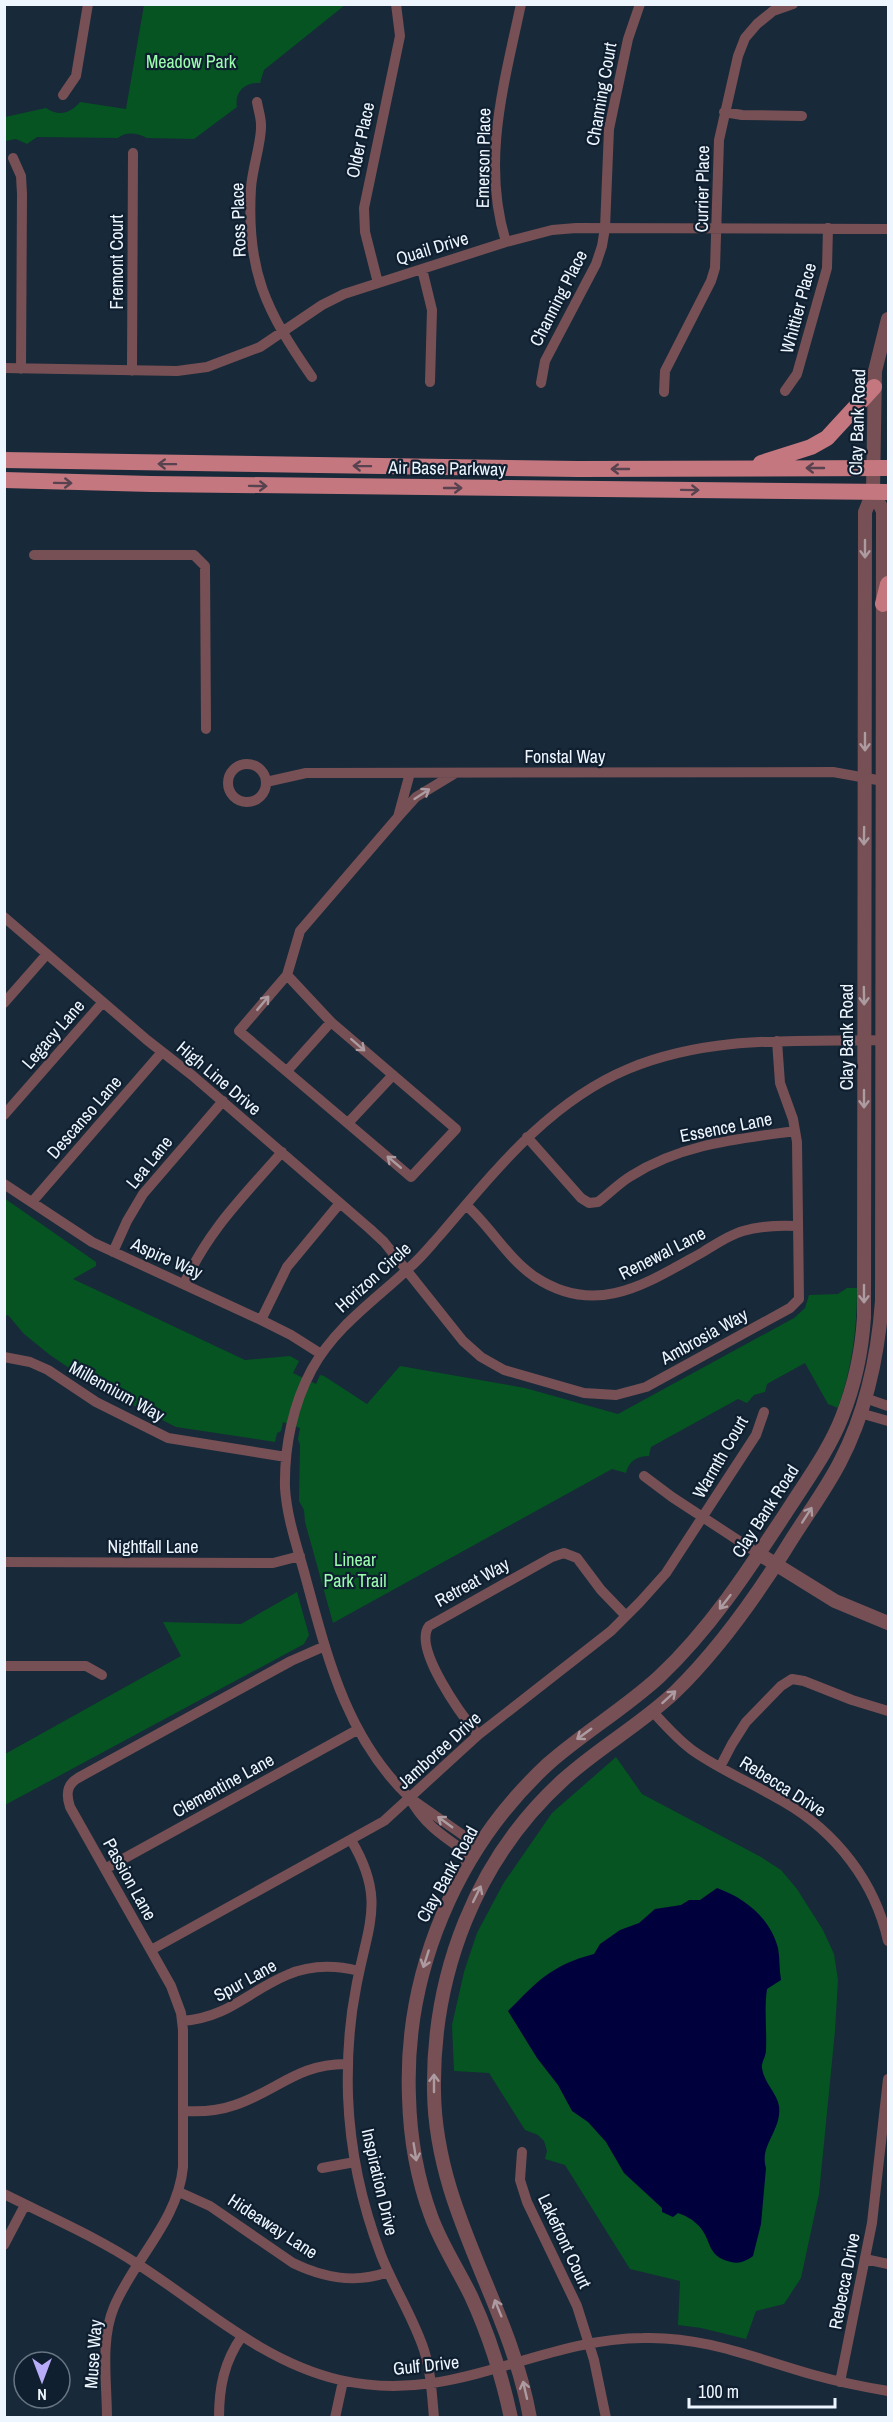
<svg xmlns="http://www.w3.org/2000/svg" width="893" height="2422" viewBox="0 0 893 2422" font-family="'Archivo Narrow',sans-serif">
  <rect width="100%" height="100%" fill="#182939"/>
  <path fill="#055422" d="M144,5V4L375,5H345L264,70L260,83C245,82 234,92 237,107L194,139L147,138C138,133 126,131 118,138L37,137L27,144L16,139L5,141V117L46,108C59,117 71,113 80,102L126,109Z
    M4,1198L96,1262V1266L73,1279L245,1360L290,1356L299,1361L293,1373L316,1384L320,1375L324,1376L367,1404L400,1366L525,1388L618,1414L794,1318L805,1308L809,1295L838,1294L847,1288H857C857,1330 852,1368 838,1408L828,1404L805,1363L767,1384L765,1392L754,1395L747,1403L738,1399L651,1447L649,1456C637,1456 629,1461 626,1473L612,1469L333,1623L305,1522L304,1510L299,1501L300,1445L298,1439L300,1428L283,1422L281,1431L277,1433L275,1442L176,1427L97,1387L50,1355L24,1334L8,1315L5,1316Z
    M297,1592L309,1635L304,1644L5,1805V1754L181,1656L163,1622L241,1624Z
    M616,1757L642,1794L761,1857L781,1870L797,1889L823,1930L834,1954L838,1980L835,2031L819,2194L801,2278L784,2304L756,2311L746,2339L701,2328L678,2325L680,2281L630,2269L565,2165L545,2159L547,2151L544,2141L538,2135L525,2130L489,2073L454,2071L452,2025L464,1972L477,1933L503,1884L552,1813Z"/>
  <path fill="#00003d" d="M717,1888C745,1898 770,1918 778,1948C780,1958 779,1969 781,1980L767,1989C764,2009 767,2030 766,2050C766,2057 761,2062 762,2068C764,2083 777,2093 779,2106C782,2131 759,2145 766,2168L761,2224L753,2256C746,2261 740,2264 731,2262C705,2256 713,2240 698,2225C692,2219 686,2216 678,2213L673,2217L662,2212V2208L624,2173L606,2142L588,2122L572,2111L558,2085L537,2058L508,2011C539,1980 550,1966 594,1954L600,1944L620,1930L639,1923L655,1909L681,1905L689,1900H700Z"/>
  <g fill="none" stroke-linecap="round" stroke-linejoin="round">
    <path stroke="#765054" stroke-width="10" d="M63,95L76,76L88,4
      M257,102C258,109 261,117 261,125C262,141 252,169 251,188C246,271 266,311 312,377
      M724,112L742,115L802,116
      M13,158L21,176L22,194L21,369
      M506,242C481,162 504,84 521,4
      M422,269L432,310L430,382
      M378,283L365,232L364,208L400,36L396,4
      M4,368L177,371L207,367L260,347L322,305L344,294L506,242L552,230L576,228L888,229
      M132,371L133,153
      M541,383L545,361L596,264L602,246L605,228L609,129L628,39L640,4
      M785,391L797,374L827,268L828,228
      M664,392L665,371L711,281L715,268L719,140L738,56L745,38L757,24L773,11L793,4
      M34,555H194L205,566L206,729
      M228 783a19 19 0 1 1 38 0a19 19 0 1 1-38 0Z
      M410,773L398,817L416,797L454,774
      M266,782L306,773L833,772L883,781
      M4,917L147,1040L193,1076L370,1229L384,1242L463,1341L481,1357L504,1370L584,1393L616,1395L646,1387L790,1308L799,1299L797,1142L793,1119L780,1083L777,1041
      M287,975L331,1022L456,1129L411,1177L239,1031L287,975L300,931L398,817
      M4,1003L47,954
      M287,1071L331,1022
      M4,1115L103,1002
      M348,1123L393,1075
      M527,1137L581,1198L589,1203L598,1202C609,1194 619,1183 631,1176C681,1144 737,1139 795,1131
      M4,1184L92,1242L261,1320L291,1335L321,1354
      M32,1202L162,1052
      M466,1205C491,1227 507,1258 535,1277C597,1318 647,1283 703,1252C716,1244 729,1235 743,1231C761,1226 779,1225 797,1226
      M113,1252L127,1221L143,1194L223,1101
      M184,1284C209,1229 243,1197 282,1152
      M261,1320L287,1267L340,1203
      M4,1357L30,1362L48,1370L96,1402L168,1438L286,1457
      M865,1398L888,1406
      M860,1413L888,1421
      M644,1476L672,1497L759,1554
      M4,1562L273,1563L300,1556
      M4,1666H86L102,1675
      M652,1711C665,1725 677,1739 692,1750C720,1770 754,1784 784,1802C836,1832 875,1882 888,1941
      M478,1735C463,1717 412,1648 429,1626L552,1557L564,1553L577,1558L601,1590L626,1616
      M720,1767L732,1744L746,1722L781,1686L792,1679L804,1681L852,1700L888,1711
      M410,1798C424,1826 449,1840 473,1857
      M351,1840C387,1900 367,1926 356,1988C349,2023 347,2060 348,2096C350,2150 362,2205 381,2255C394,2288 413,2317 424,2350C431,2372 432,2395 434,2418
      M480,1847L410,1798C347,1738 328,1660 306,1579C298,1549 287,1519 285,1488C284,1447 293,1404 312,1369C336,1326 374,1301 409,1268C421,1258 431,1245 441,1234C495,1171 549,1102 628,1069C712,1034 800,1042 888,1040
      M105,1869L357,1730
      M151,1950L384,1821L478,1735L611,1631L640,1602L666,1573L756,1435L764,1412
      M183,2021C229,2017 247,1992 287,1975C310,1965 335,1965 359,1971
      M184,2111C201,2112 218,2111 235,2105C277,2091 298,2063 348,2064
      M522,2152L520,2180L527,2202L577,2306L594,2360L606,2418
      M322,2168L355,2162
      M179,2192L210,2206L293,2263C324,2278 355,2284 388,2272
      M4,2194C50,2217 97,2237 139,2265C204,2307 263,2362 340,2380C454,2406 535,2339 643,2338C704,2336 757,2359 814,2375C839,2382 864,2387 888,2391
      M4,2245L25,2205
      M865,2259L888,2264
      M840,2382L872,2223L888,2079
      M107,2418C107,2383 100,2340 114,2307C134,2259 178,2221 183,2167V2030L181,2013L171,1986L70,1807C66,1795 66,1785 78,1778L291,1661L325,1646
      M219,2418C219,2387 224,2362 242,2336
      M335,2418L343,2381"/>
    <path stroke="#765054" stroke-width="14" d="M759,1554L835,1601L888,1623
      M511,2418C502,2376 489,2335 471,2296C458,2269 441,2244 431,2216C417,2178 410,2137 409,2097C404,1973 456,1849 548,1764C583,1733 624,1709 659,1677C712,1627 751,1566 791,1505C809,1477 830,1448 842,1417C855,1384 862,1351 864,1317L865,512L873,492L875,371L888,319
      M530,2418C509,2301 436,2213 434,2092C432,1974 476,1859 563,1780C598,1748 640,1725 675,1692C718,1650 753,1601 785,1550C803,1520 824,1493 840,1462C866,1412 878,1356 882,1301L883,511L873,492"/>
    <path stroke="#c4777f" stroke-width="16" d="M4,460L578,469L888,468
      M761,463L811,447L827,438L874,387
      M4,480L151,484L888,492
      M883,604L888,584"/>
  </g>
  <defs><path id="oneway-shaft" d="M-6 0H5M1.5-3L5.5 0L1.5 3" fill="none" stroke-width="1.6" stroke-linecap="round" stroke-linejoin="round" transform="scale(1.5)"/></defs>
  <g stroke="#57424f">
    <use href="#oneway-shaft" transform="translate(167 464) rotate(-179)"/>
    <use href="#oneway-shaft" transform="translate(362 466) rotate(-179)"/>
    <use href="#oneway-shaft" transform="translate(815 468) rotate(180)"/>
    <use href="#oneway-shaft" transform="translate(620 469) rotate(180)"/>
    <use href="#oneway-shaft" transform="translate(63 483) rotate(1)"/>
    <use href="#oneway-shaft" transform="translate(258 486) rotate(1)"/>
    <use href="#oneway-shaft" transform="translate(453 488)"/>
    <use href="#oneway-shaft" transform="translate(690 490) rotate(1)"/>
  </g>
  <g stroke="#ac9ba1">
    <use href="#oneway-shaft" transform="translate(865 549) rotate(90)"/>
    <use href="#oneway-shaft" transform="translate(865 742) rotate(90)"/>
    <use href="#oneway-shaft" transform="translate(422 794) rotate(-33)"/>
    <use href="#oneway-shaft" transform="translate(864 836) rotate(91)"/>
    <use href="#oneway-shaft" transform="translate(864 996) rotate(89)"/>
    <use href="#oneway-shaft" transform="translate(263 1003) rotate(-50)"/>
    <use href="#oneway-shaft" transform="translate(358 1045) rotate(41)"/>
    <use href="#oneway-shaft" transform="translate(864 1099) rotate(90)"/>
    <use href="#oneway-shaft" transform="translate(394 1162) rotate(-140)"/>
    <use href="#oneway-shaft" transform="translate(864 1294) rotate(90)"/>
    <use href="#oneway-shaft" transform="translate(807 1515) rotate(-57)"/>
    <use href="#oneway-shaft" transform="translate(725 1602) rotate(128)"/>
    <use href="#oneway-shaft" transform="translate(669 1697) rotate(-42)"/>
    <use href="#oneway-shaft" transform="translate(584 1734) rotate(144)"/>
    <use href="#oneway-shaft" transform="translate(445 1822) rotate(-144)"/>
    <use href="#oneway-shaft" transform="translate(477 1894) rotate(-64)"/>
    <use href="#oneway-shaft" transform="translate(426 1959) rotate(108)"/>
    <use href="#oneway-shaft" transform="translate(434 2083) rotate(-90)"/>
    <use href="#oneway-shaft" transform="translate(415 2152) rotate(81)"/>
    <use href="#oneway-shaft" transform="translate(498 2308) rotate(-112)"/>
    <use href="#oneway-shaft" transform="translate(525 2390) rotate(-103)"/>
  </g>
  <g text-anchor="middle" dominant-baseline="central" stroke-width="4.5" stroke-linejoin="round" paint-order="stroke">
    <g font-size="18" fill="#9afead" stroke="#0f1f2f">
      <text x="191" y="61">Meadow Park</text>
      <text x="355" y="1559">Linear<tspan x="355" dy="21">Park Trail</tspan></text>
    </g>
    <g font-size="18" fill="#edf6ff" stroke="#0f1f2f">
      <text transform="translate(601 94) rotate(-80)">Channing Court</text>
      <text transform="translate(360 140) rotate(-78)">Older Place</text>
      <text transform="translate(483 158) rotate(-89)">Emerson Place</text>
      <text transform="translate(702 189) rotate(-89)">Currier Place</text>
      <text transform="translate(238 220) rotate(-92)">Ross Place</text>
      <text transform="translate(432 248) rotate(-17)">Quail Drive</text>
      <text transform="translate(116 262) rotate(-90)">Fremont Court</text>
      <text transform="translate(558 298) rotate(-63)">Channing Place</text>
      <text transform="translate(798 308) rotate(-75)">Whittier Place</text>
      <text transform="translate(857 422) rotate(-88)">Clay Bank Road</text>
      <text transform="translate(447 468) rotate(1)">Air Base Parkway</text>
      <text x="565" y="756">Fonstal Way</text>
      <text transform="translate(53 1034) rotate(-49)">Legacy Lane</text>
      <text transform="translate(846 1037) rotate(-90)">Clay Bank Road</text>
      <text transform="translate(219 1078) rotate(40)">High Line Drive</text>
      <text transform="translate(84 1117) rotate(-49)">Descanso Lane</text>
      <text transform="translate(726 1127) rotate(-11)">Essence Lane</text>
      <text transform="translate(149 1162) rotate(-51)">Lea Lane</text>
      <text transform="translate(662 1253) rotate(-27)">Renewal Lane</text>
      <text transform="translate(167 1258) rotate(24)">Aspire Way</text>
      <text transform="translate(373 1277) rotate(-42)">Horizon Circle</text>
      <text transform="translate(704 1336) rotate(-29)">Ambrosia Way</text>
      <text transform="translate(117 1391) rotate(29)">Millennium Way</text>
      <text transform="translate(720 1457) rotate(-60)">Warmth Court</text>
      <text transform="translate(765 1511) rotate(-57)">Clay Bank Road</text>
      <text x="153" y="1546">Nightfall Lane</text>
      <text transform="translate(472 1582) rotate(-29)">Retreat Way</text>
      <text transform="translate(439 1750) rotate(-42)">Jamboree Drive</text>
      <text transform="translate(223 1785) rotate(-29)">Clementine Lane</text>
      <text transform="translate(783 1786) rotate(32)">Rebecca Drive</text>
      <text transform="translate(447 1874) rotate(-61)">Clay Bank Road</text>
      <text transform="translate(130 1879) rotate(61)">Passion Lane</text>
      <text transform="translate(245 1980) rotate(-29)">Spur Lane</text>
      <text transform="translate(380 2182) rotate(77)">Inspiration Drive</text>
      <text transform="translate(273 2226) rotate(33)">Hideaway Lane</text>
      <text transform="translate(565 2241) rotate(65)">Lakefront Court</text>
      <text transform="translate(844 2281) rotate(-79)">Rebecca Drive</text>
      <text transform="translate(93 2354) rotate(-86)">Muse Way</text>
      <text transform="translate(426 2365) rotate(-6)">Gulf Drive</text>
    </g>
  </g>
  <rect width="893" height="2422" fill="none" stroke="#edf6ff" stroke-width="12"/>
  <g transform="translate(42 2380) rotate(180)"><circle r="28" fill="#0f1f2f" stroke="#687582" stroke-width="1.5"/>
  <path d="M0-4.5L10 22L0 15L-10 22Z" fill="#b8abf7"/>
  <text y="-9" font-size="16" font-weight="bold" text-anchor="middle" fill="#edf6ff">N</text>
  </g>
  <path d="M689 2398v9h146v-9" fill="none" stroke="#edf6ff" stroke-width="3"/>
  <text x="698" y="2398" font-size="18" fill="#edf6ff" stroke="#0f1f2f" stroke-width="4.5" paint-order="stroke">100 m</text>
</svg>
